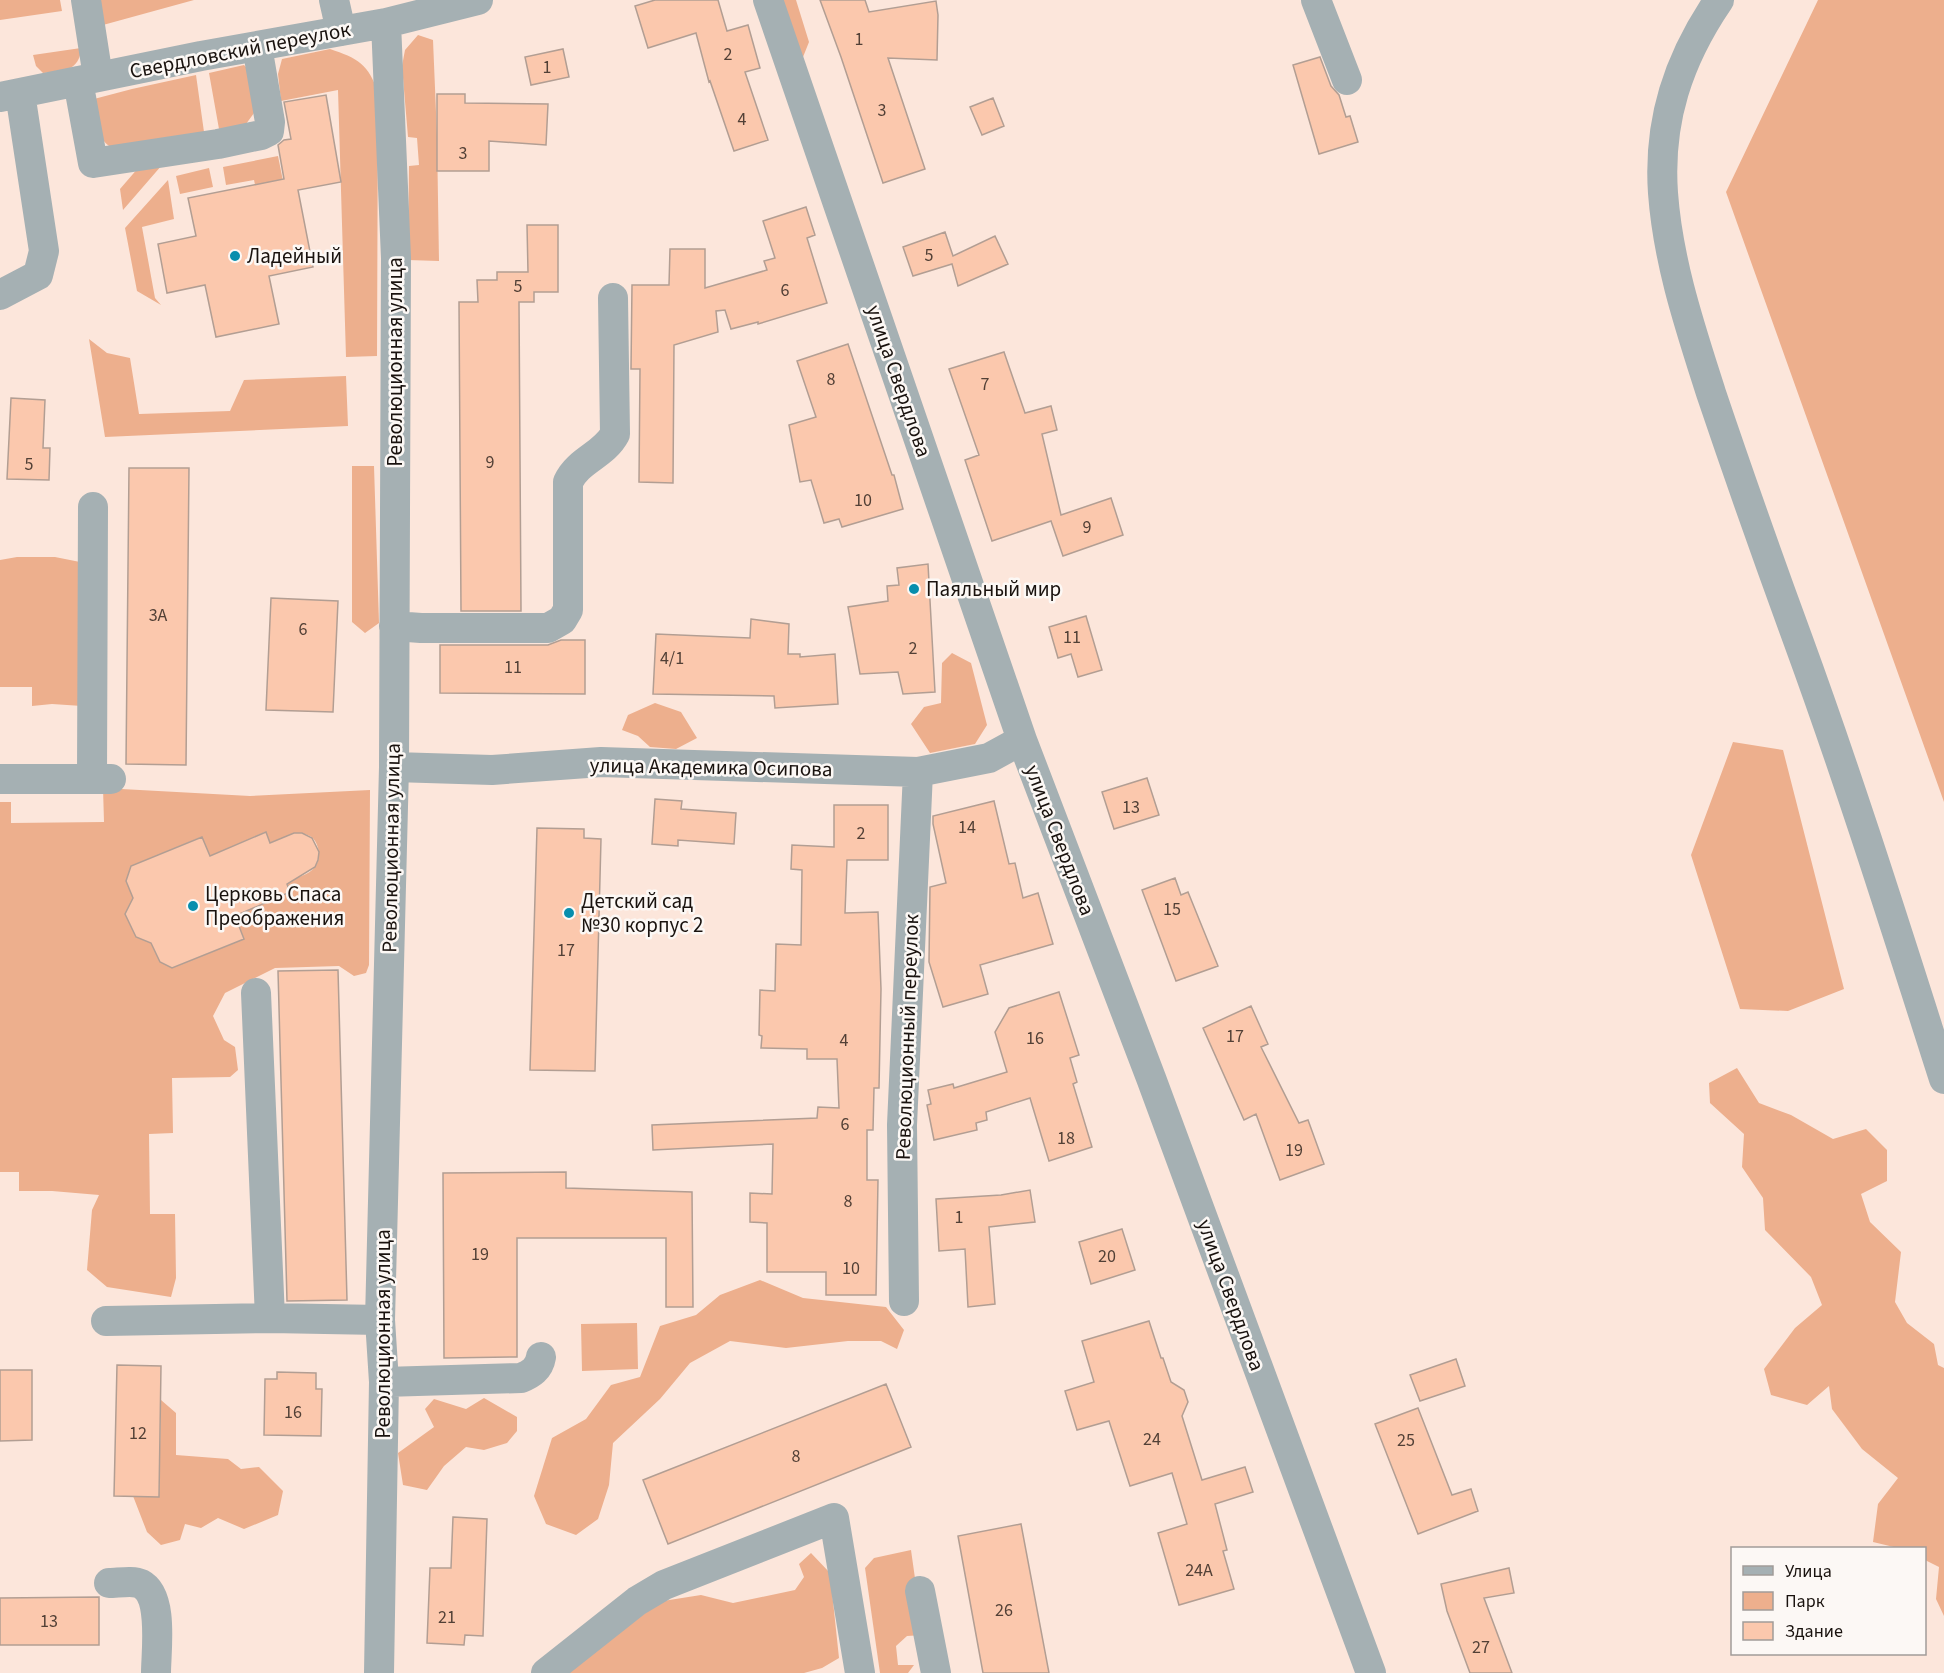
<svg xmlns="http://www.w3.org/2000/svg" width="1944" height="1673" viewBox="0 0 1944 1673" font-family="'Source Sans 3',sans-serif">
  <rect width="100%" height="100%" fill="#fce6db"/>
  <path fill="#edaf8d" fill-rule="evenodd" d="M0,0H60L62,11L0,20Z
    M99,0H194L103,25Z
    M783,0H796L809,42L801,62Z
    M1818,0H1944V802L1726,192Z
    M418,35L433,40L437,136L439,261L408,260L409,166L419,165L417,138L408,137L402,66L405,50Z
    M81,48C80,71 62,72 43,73L36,66L33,55Z
    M330,49C357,58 369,64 378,93L377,356L346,357L338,90L281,101L278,74L282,59Z
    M244,65L249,70L259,106L246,124L219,129L209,73Z
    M196,75L204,132L115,149C95,141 97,119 94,99L132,89Z
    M278,156L289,211L262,217L254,180L226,185L223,167Z
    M162,165L123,210L120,189L139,167Z
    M209,168L213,187L180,194L176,176Z
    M168,180L174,219L142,227L155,298L161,305L137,291L125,228Z
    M89,339L107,353L130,358L139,414L230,411L244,380L346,376L348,426L105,437Z
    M352,466H374L379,623L365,633L352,622Z
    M17,557H55L85,563L82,706L52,704L32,706V687H0V560Z
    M952,653L971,663L987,725L975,744L930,753L911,724L924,707L941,703L942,663Z
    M655,703L681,712L697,738L676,749L650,747L638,736L622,730L628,715Z
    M1733,742L1783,750L1844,989L1788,1011L1740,1009L1691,855Z
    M103,788L250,796L370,790L369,965L366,973L354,976L339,966L275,968L225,993L213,1016L224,1040L235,1047L238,1070L230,1077L172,1078L173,1133L149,1134L150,1214H175L176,1278L171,1297L107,1287L87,1270L92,1210L99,1195L52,1191H19V1172H0V802H11V823L104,822ZM265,832L270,843C285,836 312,824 318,848C320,854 319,862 315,867C309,875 295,878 286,882L290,893L235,916L244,939L172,968L160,962L151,943L136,937L125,914L133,898L126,881L132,866L201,837L210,856Z
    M1737,1068L1759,1103L1791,1115L1833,1139L1866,1129L1887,1150V1181L1861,1194L1870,1222L1901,1252L1895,1302L1907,1323L1934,1344L1938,1365L1944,1368V1616L1936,1599L1939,1567L1925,1560L1924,1548H1898L1873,1542L1878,1504L1898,1478L1862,1449L1832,1409L1829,1386L1807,1405L1771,1395L1764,1369L1795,1328L1822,1305L1811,1277L1765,1230L1763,1198L1742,1167L1744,1134L1710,1103L1709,1083Z
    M760,1280L803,1298L886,1307L904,1330L897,1349L881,1341H848L786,1348L730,1341L690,1363L660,1399L613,1443L609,1485L598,1519L576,1535L546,1524L534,1496L552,1438L586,1419L611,1385L640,1377L660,1326L696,1315L720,1295Z
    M637,1323L638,1369L582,1371L581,1324Z
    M484,1398L517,1417V1431L507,1443L484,1450L466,1447L444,1466L427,1490L403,1485L398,1453L434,1427L425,1409L434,1399L466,1409Z
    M161,1400L176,1413V1455L228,1459L241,1469L259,1467L283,1491L278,1515L244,1529L218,1518L201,1528L185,1524L180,1540L161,1545L147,1532L133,1496L159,1497Z
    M911,1550L923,1635L907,1636L896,1646L898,1665H914L908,1673H880L865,1568L874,1558Z
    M811,1553L830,1573L839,1658L822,1668L804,1673H569L595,1647L663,1601L701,1595L733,1603L795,1590L804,1577L799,1564Z"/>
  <path fill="#fbc8ad" stroke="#b29e93" stroke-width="1.5" d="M655,0H718L727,31L748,25L760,68L745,72L768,140L734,151L710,81L709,82L696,33L648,48L635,6Z
    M820,0H865L869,12L936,1L938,15L937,60L888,58L925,169L883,183L841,57Z
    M563,49L569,77L531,85L525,57Z
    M1320,57L1331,86L1339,95L1346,117L1350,116L1358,142L1319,154L1293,65Z
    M437,94H465V103L548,104L546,145L489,141V171H437Z
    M326,95L341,182L298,190L313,267L269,276L279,324L216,337L205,285L167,293L158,244L196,236L188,198L284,179L278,145L284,140L291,139L284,102Z
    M993,98L1004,126L982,135L970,107Z
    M806,207L815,235L807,238L827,303L758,324V322L731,329L725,310L716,311L718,332L674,345L673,483L639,482L640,369H631L632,285H669L670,249H705V288L767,270L764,261L775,258L763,221Z
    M527,225H558V292H534V302H519L521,611H461L459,302H478L477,280H497V272H528Z
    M945,232L953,256L995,236L1008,264L958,286L952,264L913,276L903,247Z
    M848,344L892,475H894L903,509L842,527L839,519L824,523L811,480L800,482L789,425L816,417L797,361Z
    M1004,352L1025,413L1051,406L1057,430L1042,434L1061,515L1111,498L1123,535L1063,556L1051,521L992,541L965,460L979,455L949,369Z
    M11,398L45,400L43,448H50L49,480L7,479Z
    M129,468H189L186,765L126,764Z
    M928,564L935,692L903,694L898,672L860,674L848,607L888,601L887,586L899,585L897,568Z
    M271,598L338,601L333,712L266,710Z
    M1086,616L1102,670L1078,677L1071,654L1058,658L1049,627Z
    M751,619L789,624L788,654H800V657L835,654L838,704L775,708L774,696L653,694L656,634L750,638Z
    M561,640H585V694L440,693V645H548Z
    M1147,778L1159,815L1114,829L1102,792Z
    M655,799L682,801L681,809L736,813L734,844L678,840V846L652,844Z
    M994,801L1009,864L1015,863L1023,898L1038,893L1053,944L980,965L988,994L943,1007L929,962L930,887L946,883L933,824V816Z
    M834,805H888V860H847L845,913L878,912L881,989L879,1088H874L873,1130H867V1180H878L876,1295H826V1272H767V1223L750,1222V1193L772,1194L773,1144L653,1150L652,1125L817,1118L818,1107L839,1108L837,1059H807V1049L761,1048L762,1036L759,1035L760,990L775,991L776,944L801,945L802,870L791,869L792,845L834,847Z
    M537,828L584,829V838L601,839L595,1071L530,1070Z
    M266,832L270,843L294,833H302L312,838L319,852L318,860L315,867L287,884L290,892L235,916L244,939L172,968L160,962L151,943L136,937L125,914L133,898L126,881L131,866L202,837L210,856Z
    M1175,878L1181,895L1188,892L1218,966L1176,981L1142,890Z
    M338,970L347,1300L287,1301L278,971Z
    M1059,992L1079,1055L1070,1058L1077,1082L1073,1084L1092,1147L1049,1161L1030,1098L986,1112L987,1120L976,1123L977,1130L934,1140L927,1105L931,1104L928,1090L953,1084L954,1088L1007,1072L995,1032L1009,1008Z
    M1251,1006L1268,1044L1261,1047L1299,1123L1308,1120L1324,1164L1280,1180L1256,1114L1244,1120L1203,1028Z
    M566,1172V1188L692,1192L693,1307H666V1238H517V1357L444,1358L443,1173Z
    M1030,1190L1035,1222L989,1227L995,1304L968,1307L965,1249L939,1251L936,1199L1001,1195Z
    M1122,1229L1135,1270L1091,1284L1079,1242Z
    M1149,1321L1161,1358H1163L1171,1382L1184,1390L1188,1402L1182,1416L1202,1480L1245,1467L1253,1492L1215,1504L1227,1550L1223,1551L1234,1589L1179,1605L1158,1533L1187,1524L1172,1473L1130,1486L1109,1421L1077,1430L1065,1391L1094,1382L1082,1341Z
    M1456,1359L1465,1386L1420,1401L1410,1375Z
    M117,1365L161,1366L159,1497L114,1496Z
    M0,1370H32V1440L0,1441Z
    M277,1372L316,1373V1389H322L321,1436L264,1435L265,1379H277Z
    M886,1384L911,1447L668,1544L643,1480Z
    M1418,1408L1452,1495L1471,1489L1478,1511L1418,1534L1375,1424Z
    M453,1517L487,1519L483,1636L465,1635L464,1645L427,1643L430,1568H451Z
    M1021,1524L1049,1673H983L958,1536Z
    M1509,1568L1514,1593L1484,1598L1512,1673H1470L1447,1611L1441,1584Z
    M99,1597V1645H0V1598Z"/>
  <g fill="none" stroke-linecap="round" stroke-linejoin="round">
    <path stroke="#a5b0b3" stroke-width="30" d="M86,0L98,77
      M334,0L341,31
      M768,0L1022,740L1151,1078L1371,1673
      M1316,0L1347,80
      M1719,0C1678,60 1658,121 1663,193C1668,262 1690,327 1711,393C1739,476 1768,558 1798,640C1851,785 1897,932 1944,1079
      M78,81L93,163L218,144L261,135L269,131L270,122L257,46
      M0,97L201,56L386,23L478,0
      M0,295L38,275L44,251L20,93
      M394,626L421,628H548L562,620L568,610V482C578,460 604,455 615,434L613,298
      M394,767L492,770L601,762L918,772L989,758L1022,740
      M0,779H111
      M92,779L93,507
      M256,993L270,1318
      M904,1301L902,1125L918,772
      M106,1321L270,1318L380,1320
      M384,1382L521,1378C531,1374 539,1369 541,1357
      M109,1583C118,1583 133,1580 141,1584C164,1596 156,1651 156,1673
      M920,1591L936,1673
      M379,1673L384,1382L380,1320L394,767L396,258L386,23
      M546,1673L637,1601L664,1585L834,1518L860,1673"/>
  </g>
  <g fill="#088ead" stroke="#fcf8f5" stroke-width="2">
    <circle cx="235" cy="256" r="6"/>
    <circle cx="914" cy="589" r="6"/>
    <circle cx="193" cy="906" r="6"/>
    <circle cx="569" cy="913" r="6"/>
  </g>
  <g text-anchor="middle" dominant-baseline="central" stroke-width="5" stroke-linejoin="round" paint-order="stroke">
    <g font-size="18" fill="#524036">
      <text x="859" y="39">1</text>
      <text x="728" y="54">2</text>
      <text x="547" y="67">1</text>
      <text x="882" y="110">3</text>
      <text x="742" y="119">4</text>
      <text x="463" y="153">3</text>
      <text x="929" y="255">5</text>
      <text x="518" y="286">5</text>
      <text x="785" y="290">6</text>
      <text x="831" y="379">8</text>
      <text x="985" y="384">7</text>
      <text x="490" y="462">9</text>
      <text x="29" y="464">5</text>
      <text x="863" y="500">10</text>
      <text x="1087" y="527">9</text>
      <text x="158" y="615">3А</text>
      <text x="303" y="629">6</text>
      <text x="1072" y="637">11</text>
      <text x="913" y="648">2</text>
      <text x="672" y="658">4/1</text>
      <text x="513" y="667">11</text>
      <text x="1131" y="807">13</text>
      <text x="967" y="827">14</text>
      <text x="861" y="833">2</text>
      <text x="1172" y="909">15</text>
      <text x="566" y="950">17</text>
      <text x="1235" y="1036">17</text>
      <text x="1035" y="1038">16</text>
      <text x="844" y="1040">4</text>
      <text x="845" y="1124">6</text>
      <text x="1066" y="1138">18</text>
      <text x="1294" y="1150">19</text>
      <text x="848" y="1201">8</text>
      <text x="959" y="1217">1</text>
      <text x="480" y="1254">19</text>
      <text x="1107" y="1256">20</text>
      <text x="851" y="1268">10</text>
      <text x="293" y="1412">16</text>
      <text x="138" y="1433">12</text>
      <text x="1152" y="1439">24</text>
      <text x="1406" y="1440">25</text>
      <text x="796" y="1456">8</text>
      <text x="1199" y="1570">24А</text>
      <text x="1004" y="1610">26</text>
      <text x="447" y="1617">21</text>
      <text x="49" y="1621">13</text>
      <text x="1481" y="1647">27</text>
    </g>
    <g font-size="21" fill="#19120e" stroke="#fcf8f5">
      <text transform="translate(240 50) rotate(-11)">Свердловский переулок</text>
      <text transform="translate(395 362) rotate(-90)">Революционная улица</text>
      <text transform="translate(899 381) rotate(71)">улица Свердлова</text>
      <text transform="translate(711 767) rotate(1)">улица Академика Осипова</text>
      <text transform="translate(1060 840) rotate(69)">улица Свердлова</text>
      <text transform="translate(391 848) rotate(-89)">Революционная улица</text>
      <text transform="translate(907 1037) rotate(-88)">Революционный переулок</text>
      <text transform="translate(1231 1295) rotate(70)">улица Свердлова</text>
      <text transform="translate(383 1334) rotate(-90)">Революционная улица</text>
    </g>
    <g font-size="21" fill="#19120e" stroke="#fcf8f5" text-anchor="start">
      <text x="247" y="256">Ладейный</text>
      <text x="926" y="589">Паяльный мир</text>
      <text x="205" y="894">Церковь Спаса<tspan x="205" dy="24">Преображения</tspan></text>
      <text x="581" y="901">Детский сад<tspan x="581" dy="24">№30 корпус 2</tspan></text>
    </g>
  </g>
  <rect x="1731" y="1547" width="195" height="108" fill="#fcf8f5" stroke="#a19c99" stroke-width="1.5"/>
  <rect x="1743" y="1566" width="30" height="9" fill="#a5b0b3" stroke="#a19c99" stroke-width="1.5"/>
  <text x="1785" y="1577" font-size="18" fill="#19120e">Улица</text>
  <rect x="1743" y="1592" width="30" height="18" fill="#edaf8d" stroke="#a19c99" stroke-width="1.5"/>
  <text x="1785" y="1607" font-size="18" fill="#19120e">Парк</text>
  <rect x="1743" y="1622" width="30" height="18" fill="#fbc8ad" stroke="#a19c99" stroke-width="1.5"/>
  <text x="1785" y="1637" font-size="18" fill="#19120e">Здание</text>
</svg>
